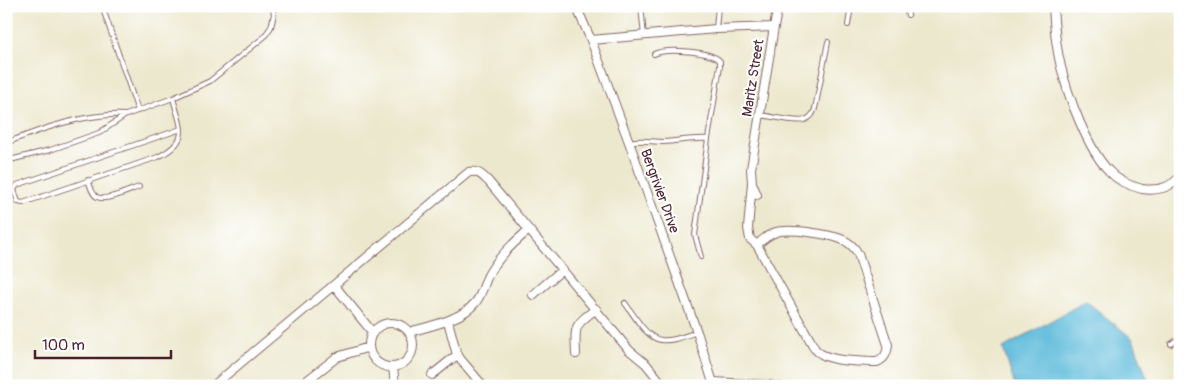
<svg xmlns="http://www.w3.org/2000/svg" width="1186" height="392" viewBox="0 0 1186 392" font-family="Pangolin,sans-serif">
  <rect width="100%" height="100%" fill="#fff"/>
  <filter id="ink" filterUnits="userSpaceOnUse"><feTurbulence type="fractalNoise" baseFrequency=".02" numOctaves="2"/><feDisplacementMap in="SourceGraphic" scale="10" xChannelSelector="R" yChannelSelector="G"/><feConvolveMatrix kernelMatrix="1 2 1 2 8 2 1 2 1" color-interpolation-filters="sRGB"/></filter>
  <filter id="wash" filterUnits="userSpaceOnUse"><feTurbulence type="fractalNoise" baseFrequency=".0096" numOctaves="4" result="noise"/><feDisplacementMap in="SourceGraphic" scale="20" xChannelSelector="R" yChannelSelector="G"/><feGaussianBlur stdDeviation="1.12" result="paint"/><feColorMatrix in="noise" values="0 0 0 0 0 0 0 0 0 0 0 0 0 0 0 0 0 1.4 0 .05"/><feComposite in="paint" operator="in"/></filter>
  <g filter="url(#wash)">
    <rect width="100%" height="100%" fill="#ece8cd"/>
    <path fill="#5cbada" stroke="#536c82" d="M1086,301L1133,339L1150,386H1015L1003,348Z"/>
  </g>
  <g filter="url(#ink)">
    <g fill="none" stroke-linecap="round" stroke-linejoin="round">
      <g stroke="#836564" stroke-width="6">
        <path id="lane" d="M102,6L138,111
          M641,6L644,36
          M905,6L908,15
          M848,25L851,6
          M716,29L718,6
          M654,54C666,48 711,51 720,61V66L708,139L695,235L701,257
          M173,98C181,129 191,140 158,157L23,203L18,202L14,190L17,185L181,129
          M760,115C770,116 796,123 805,120C813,117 815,111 816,104L828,42
          M629,142C643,139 651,142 664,142C679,141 693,138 708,139
          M6,143C44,128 85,113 126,115
          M6,161L50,150L99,133L126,115L173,98L210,81L264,37L271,27L274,14L272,6
          M88,180C90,185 92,195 97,197C106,202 130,190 139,187
          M625,303C634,315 646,338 661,340C672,342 687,335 697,332
          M1171,344L1180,338
          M713,380L769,383L785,386"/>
      </g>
      <g stroke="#836564" stroke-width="10">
        <path id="street" d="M576,6L591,40L629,142L698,335L714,386
          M1053,6C1054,26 1056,47 1061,67C1068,96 1088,150 1109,171C1117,180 1130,186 1142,189C1156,191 1170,188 1180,177
          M774,27L778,6
          M591,40L716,29L774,27L751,169L752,183L757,195
          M752,183L748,228L750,239L757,245L815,349C827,363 860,361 877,362C885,359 887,353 888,345L858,254C854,246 849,242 841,239C828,234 790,228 776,232C768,235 763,239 757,245
          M334,285L373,333
          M533,295L562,270
          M448,321L457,355L483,386
          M369 345a22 22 0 1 1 44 0a22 22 0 1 1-44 0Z
          M409,332C430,326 461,320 475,303C483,294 484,281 490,272C500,255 514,242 529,230
          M576,354C575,326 573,326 596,309
          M393,367L395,386
          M432,375L457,355
          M213,386L469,172C478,170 483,176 489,182L629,350L646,364L664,386
          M300,386L337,357L369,347"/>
      </g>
      <use href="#lane" stroke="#fff" stroke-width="4"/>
      <use href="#street" stroke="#fff" stroke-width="8"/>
    </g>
  </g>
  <g text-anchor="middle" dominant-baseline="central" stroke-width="4" stroke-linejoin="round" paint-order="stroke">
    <g font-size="14" fill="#4a1f2b" stroke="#fff">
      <text transform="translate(753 78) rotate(-81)">Maritz Street</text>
      <text transform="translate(660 191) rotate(70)">Bergrivier Drive</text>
    </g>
  </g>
  <rect width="1186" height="392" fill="none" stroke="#fff" stroke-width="25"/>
  <path d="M35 350v8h136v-8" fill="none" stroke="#4a1f2b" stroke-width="2.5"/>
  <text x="42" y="350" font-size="15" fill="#4a1f2b" stroke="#ffffff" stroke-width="4" paint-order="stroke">100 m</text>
</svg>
